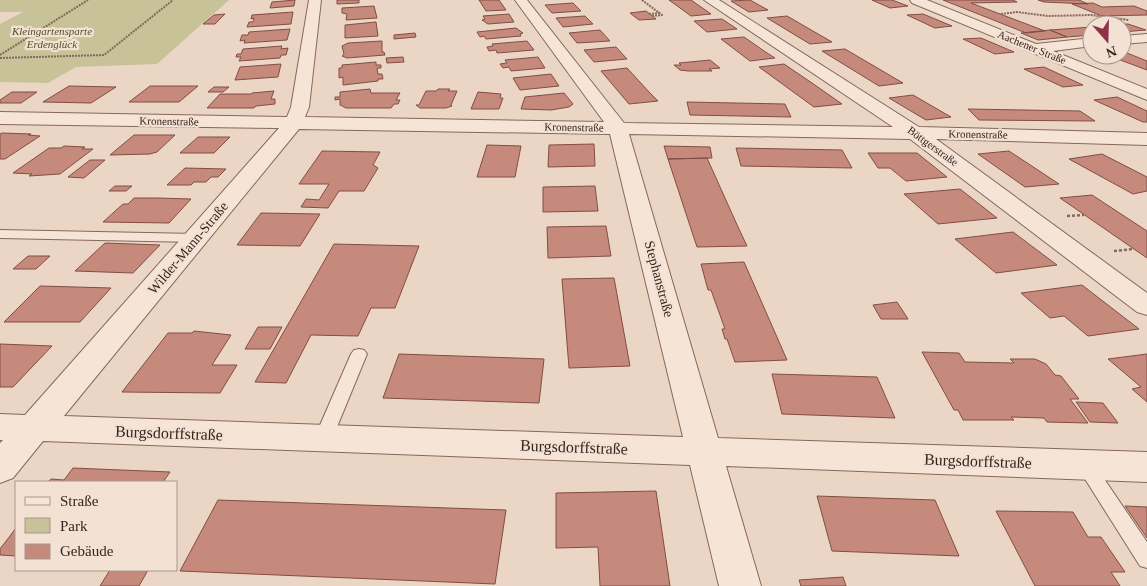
<svg xmlns="http://www.w3.org/2000/svg" width="1147" height="586" viewBox="0 0 1147 586" font-family="Georgia,serif">
  <rect width="100%" height="100%" fill="#ebd6c5"/>
  <path fill="#c8c299" d="M0,0H229L157,64L76,67L48,83L0,82V24L23,12H0Z"/>
  <path fill="#c68a7d" stroke="#824d44" d="M295,0L294,6L270,8L272,2Z
    M337,0H359V3L337,4Z
    M479,0H499L506,10L486,11Z
    M669,0H691L711,14L691,16Z
    M750,0L768,10L749,12L731,1Z
    M872,0H892L908,6L890,8Z
    M943,0H1013L1017,2L971,3L1045,31L1026,33Z
    M1038,0H1079L1088,4L1044,2Z
    M573,3L581,11L552,13L545,5Z
    M1093,3L1102,7L1134,6L1147,11V15L1102,16L1072,4Z
    M374,6L377,18L346,20L347,14L342,13V8Z
    M646,11L656,19L639,20L630,13Z
    M293,12L291,24L247,27L249,22H253L254,18L251,19L252,15Z
    M225,14L215,24H203L214,15Z
    M509,14L514,22L488,24L482,20L485,19L483,16Z
    M923,14L952,26L935,28L907,15Z
    M585,16L593,24L563,27L556,18Z
    M787,16L832,42L810,44L767,18Z
    M722,19L737,29L707,32L694,21Z
    M376,22L378,36L345,38V25Z
    M1128,24L1146,30L1122,32V25H1111Z
    M1092,27V35L1067,37L1050,30Z
    M516,28L523,33L520,34L521,36L486,39L484,36L480,37L477,32Z
    M290,29L287,40L244,43L245,40L240,41L242,35H248L249,32Z
    M600,30L610,41L577,43L569,33Z
    M1050,30L1067,37L1038,40L1021,33Z
    M415,33L416,37L394,39V35Z
    M744,37L767,53L775,58L750,61L721,39Z
    M981,38L1014,52L995,54L963,39Z
    M382,41V52H384L385,55L347,58L342,56L344,54L342,46L348,43Z
    M527,41L534,50L497,53L496,50L489,51L487,47L493,46L492,44Z
    M282,46L281,49L288,48L286,55H281L280,58L239,61L241,57H236L237,54H241L243,49Z
    M616,47L627,59L594,62L584,50Z
    M845,49L903,83L879,86L822,51Z
    M1122,51L1147,61V70L1107,55H1122Z
    M403,57L404,62L387,63L386,58Z
    M538,57L545,68L511,71L509,67L503,68L500,64L507,63L505,60Z
    M710,60L720,68L709,69L712,71H688L680,70L674,65H681L679,63Z
    M376,62V65H381V68H377L378,74H382L383,79H378V81L343,85V77L339,78V68H342V65Z
    M281,64L278,77L235,80L240,67Z
    M784,64L812,83L842,104L814,107L759,67Z
    M1044,67L1083,85L1063,87L1024,69Z
    M627,68L650,93L658,101L629,104L601,71Z
    M551,74L559,86L520,90L513,78Z
    M69,86L116,87L91,103L43,102Z
    M150,86H198L179,102H129Z
    M214,87H229L223,92H208Z
    M370,89L371,93H400L396,100H400L398,104H394L391,108H346L340,105V99L335,100V97H340V92Z
    M438,89H450L448,91H457L451,105L452,106L446,108H420L416,105H419L426,91H436Z
    M274,91L271,99H275V104L256,106L254,108H207L220,94H251L252,93Z
    M12,92H37L21,103H0V100Z
    M478,92L501,94L500,98H503L499,109H471Z
    M564,93L573,104L569,107L551,110L521,109L525,97Z
    M913,95L951,117L926,120L889,98Z
    M1117,97L1147,111V122H1143L1094,100Z
    M687,102L785,104L791,117L690,115Z
    M968,109L1080,111L1095,121L979,120Z
    M2,133L31,134L28,135L40,136L5,159H0V134Z
    M134,135H175L157,152L150,154L110,155Z
    M198,137H230L214,153H180Z
    M594,144L595,166L548,167L549,145Z
    M487,145L521,146L515,177H477Z
    M64,146L85,147L82,149H93L60,174L29,176L32,174L13,173L49,148H61Z
    M664,146L710,147L712,158L668,159Z
    M736,148L842,150L852,168L741,166Z
    M322,151L380,152L373,165L378,168L364,191H339L328,208L301,207L306,199L319,200L329,184H299Z
    M1009,151L1059,184L1025,187L978,154Z
    M868,153H917L947,177L906,181L890,168H878Z
    M1102,154L1147,177V191L1133,194L1069,159Z
    M707,158L738,227L747,246L697,247L668,159Z
    M90,160H105L84,178L68,177Z
    M185,168L226,169L218,177H211L206,182H194L191,185H167Z
    M115,186H132L126,191H109Z
    M595,186L598,211L543,212V187Z
    M960,189L997,218L938,224L904,194Z
    M1092,195L1147,231V258L1060,198Z
    M134,198H158L191,199L169,223L103,222L123,204H128Z
    M261,213L320,214L300,246L237,245Z
    M606,226L611,256L548,258L547,227Z
    M1013,232L1057,265L996,273L955,239Z
    M105,243L160,245L133,273L75,271Z
    M334,244L419,246L395,308H371L358,336L311,335L286,383L255,382Z
    M28,256H50L36,269H13Z
    M744,262L787,360L735,362L727,339H725L722,329H725L711,290H708L701,264Z
    M614,278L630,366L569,368L562,279Z
    M1082,285L1139,329L1088,336L1064,316L1050,318L1021,293Z
    M40,286L111,288L80,322H4Z
    M897,302L908,319H881L873,305Z
    M258,327H282L270,349H245Z
    M194,331L231,335L212,365H237L220,393L122,392L168,333H192Z
    M0,344L52,346L13,387H0Z
    M922,352L959,353L965,362L1014,363L1010,359H1035L1046,364L1055,375L1061,376L1079,399H1070L1088,423L1047,422L1044,418L1011,417L1014,420H963L958,410H954Z
    M399,354L544,359L539,403L383,398Z
    M1147,354V402L1132,389L1141,387L1108,359Z
    M772,374L877,377L895,418L782,414Z
    M1076,402L1103,403L1118,423L1090,422Z
    M73,468L170,472L163,482H48L51,479L64,480Z
    M656,491L670,586H600L598,547L556,548V493Z
    M817,496L935,500L959,556L832,551Z
    M218,500L506,510L495,584L180,571Z
    M1125,506L1147,507V538Z
    M996,511L1073,512L1088,537H1101L1125,572H1111L1120,586H1035Z
    M16,528V556L0,555V549Z
    M110,570H148L139,586H100Z
    M843,577L846,586H801L799,580Z"/>
  <g fill="none" stroke-linecap="round" stroke-linejoin="round">
    <g stroke="#84685c" stroke-width="2">
      <path id="lane" d="M0,230L196,234L202,238L196,242L0,238Z
        M359,349L364,350L367,354L332,439L329,444L323,446L317,444L314,439L351,354L354,350Z
        M1086,459L1092,461L1147,542V568L1140,566L1080,471L1077,466L1080,461Z"/>
    </g>
    <g stroke="#84685c" stroke-width="2">
      <path id="street" d="M309,0H321L309,107L305,117L604,122L515,0H527L624,123L893,127L704,0H719L919,127L1147,133V145L936,139L1147,293V315L1137,312L910,139L629,134L718,438L1147,452V482L726,466L761,586H719L690,465L43,441L13,478L0,483V443L3,440H0V414L25,415L279,128L0,124V112L287,117L291,107ZM299,129L610,134L683,437L64,416Z
        M910,0H927L1036,44L1092,38V46L1053,51L1147,89V100L912,3Z
        M1147,34V42L1122,44V36Z"/>
    </g>
    <path stroke="#84685c" stroke-width="2" stroke-dasharray="2 1" stroke-linecap="butt" d="M642,0L662,15L652,16
      M649,14L659,13
      M1001,14L1017,12L1048,16L1091,15L1129,20
      M0,55L88,0
      M0,58L104,55L173,0"/>
    <path stroke="#84685c" stroke-width="2.5" stroke-dasharray="3 2" stroke-linecap="butt" d="M1067,216L1084,215
      M1114,251L1133,249"/>
    <use href="#lane" fill="#f6e5d7" fill-rule="evenodd"/>
    <use href="#street" fill="#f6e5d7" fill-rule="evenodd"/>
  </g>
  <g text-anchor="middle" dominant-baseline="central" stroke-width="4.5" stroke-linejoin="round" paint-order="stroke">
    <g font-size="11" font-style="italic" fill="#505027" stroke="#f3e2d4">
      <text x="52" y="31">Kleingartensparte<tspan x="52" dy="13">Erdenglück</tspan></text>
    </g>
    <g font-size="11" fill="#36241f" stroke="#f3e2d4">
      <text transform="translate(1032 47) rotate(22)">Aachener Straße</text>
      <text transform="translate(169 121) rotate(1)">Kronenstraße</text>
      <text transform="translate(574 127) rotate(1)">Kronenstraße</text>
      <text transform="translate(978 134) rotate(1)">Kronenstraße</text>
      <text transform="translate(933 146) rotate(36)">Böttgerstraße</text>
    </g>
    <g font-size="14" fill="#36241f" stroke="#f3e2d4">
      <text transform="translate(188 248) rotate(-50)">Wilder-Mann-Straße</text>
      <text transform="translate(659 279) rotate(75)">Stephanstraße</text>
    </g>
    <g font-size="16" fill="#36241f" stroke="#f3e2d4">
      <text transform="translate(169 433) rotate(2)">Burgsdorffstraße</text>
      <text transform="translate(574 447) rotate(2)">Burgsdorffstraße</text>
      <text transform="translate(978 461) rotate(2)">Burgsdorffstraße</text>
    </g>
  </g>
  <rect x="15" y="481" width="162" height="90" fill="#f3e2d4" stroke="#a7968c"/>
  <rect x="25" y="497" width="25" height="8" fill="#f6e5d7" stroke="#a7968c"/>
  <text x="60" y="506" font-size="15" fill="#36241f">Straße</text>
  <rect x="25" y="518" width="25" height="15" fill="#c8c299" stroke="#a7968c"/>
  <text x="60" y="531" font-size="15" fill="#36241f">Park</text>
  <rect x="25" y="544" width="25" height="15" fill="#c68a7d" stroke="#a7968c"/>
  <text x="60" y="556" font-size="15" fill="#36241f">Gebäude</text>
  <g transform="translate(1107 40) rotate(160)"><circle r="24" fill="#f3e2d4" stroke="#a7968c"/>
  <path d="M0-4L9 19L0 12L-9 19Z" fill="#8f3149"/>
  <text y="-8" font-size="14" font-weight="bold" text-anchor="middle" fill="#36241f">N</text>
  </g>
</svg>
